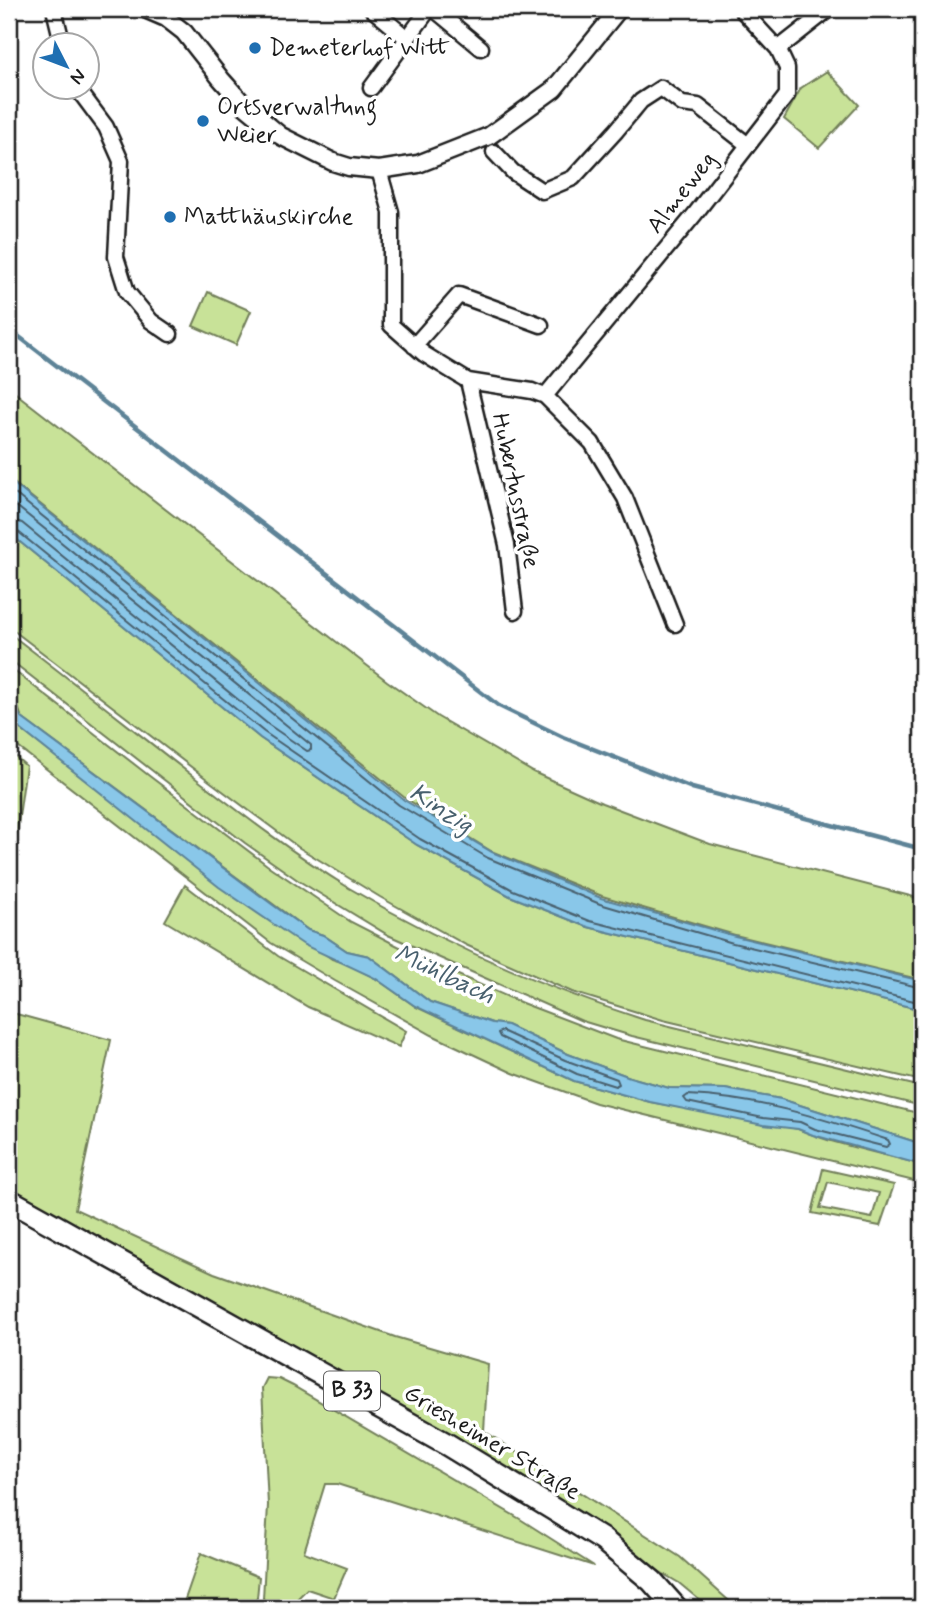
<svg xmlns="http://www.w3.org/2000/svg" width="931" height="1617" viewBox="0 0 931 1617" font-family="Mynerve,sans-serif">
  <rect width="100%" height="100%" fill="#fff"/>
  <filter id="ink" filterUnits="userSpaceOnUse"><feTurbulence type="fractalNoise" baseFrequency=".0143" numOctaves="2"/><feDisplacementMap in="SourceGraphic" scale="14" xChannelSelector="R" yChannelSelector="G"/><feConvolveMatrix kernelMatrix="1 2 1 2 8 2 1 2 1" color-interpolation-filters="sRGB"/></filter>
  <g filter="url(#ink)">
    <path fill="#c8e298" stroke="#727f5a" stroke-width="2" fill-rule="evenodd" d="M827,71L859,105L819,148L784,119L801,88Z
      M208,292L251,311L236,345L193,326Z
      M9,388L387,681L438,717L533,772L602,803L710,844L922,899V980L735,935L602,896L491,851L405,798L9,479Z
      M9,533L260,738L417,845L510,896L588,927L922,1010V1081L663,1020L572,992L466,945L380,897L298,847L212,783L9,627Z
      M9,633C68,678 126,724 185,770C238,811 292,853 349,888C442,943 542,987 645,1020L922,1087V1106L632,1036L582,1021L388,935L299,881L245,843L9,659Z
      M9,667L152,778L267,865L351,922L433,964L522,1003L616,1039L922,1114V1144L781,1099L725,1089L669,1088L630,1077L568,1054L507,1025L492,1023L430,1002L369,956L347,951L323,935L308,930L22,718L18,707L9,698Z
      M9,720L111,800L332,959L345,963L375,978L416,1007L574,1081L650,1102L798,1129C837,1146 882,1153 922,1165V1183L596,1103L513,1073L432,1035L335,981L271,943L9,740Z
      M9,751L26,766L9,889Z
      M185,885L278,956L406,1031L399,1047L308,1007L165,921Z
      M9,1012L111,1040L75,1209L214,1273L395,1337L488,1364L484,1431L680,1557L737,1608H709L679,1583L9,1191Z
      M823,1169L894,1185L880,1226L812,1213ZM828,1182L879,1193L872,1218L820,1208Z
      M267,1378L279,1379L293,1386L520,1519L594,1566L337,1484H325L304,1552L347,1568L334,1598L307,1589L297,1599L293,1608H280L263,1599L268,1505L262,1388Z
      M201,1553L259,1577L257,1598L250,1608H182Z"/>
    <path fill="#89c7e9" stroke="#5d8397" stroke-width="2" d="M9,480L404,800L492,852L601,898L735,936L922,981V1010L588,927L510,896L417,845L260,738L9,533Z
      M9,702L22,718L273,905L308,930L323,935L347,951L369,956L430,1002L492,1023L507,1025L568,1054L630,1077L669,1088L725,1089L781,1099L922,1144V1165L813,1135L798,1129L763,1125L650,1102L574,1081L415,1006L375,978L304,945L219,887L9,720Z"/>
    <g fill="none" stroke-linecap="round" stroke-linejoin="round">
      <path stroke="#48606e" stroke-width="2" d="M9,489L399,805L488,858L600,904L733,943L922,988
        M9,500L311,745V750L307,751L269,725L22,523L9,519
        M9,528L16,530L264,732L420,839L513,890L590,921L922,1003
        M502,1031L565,1060L617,1079L619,1084L615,1086L577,1074L500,1037L498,1033Z
        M688,1095C758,1098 822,1118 888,1140L890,1144L886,1147L815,1129L800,1122L763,1118L687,1102L684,1098Z"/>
      <path stroke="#5d8397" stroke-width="4.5" d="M9,329L499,706L563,737L692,788L922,849"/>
      <g stroke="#1c1c1c" stroke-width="19">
        <path id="minor" d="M54,9L63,46
          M372,9L408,39
          M434,9L481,48
          M778,49L829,9
          M77,88L106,127L121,161L116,257L127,292L151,321L170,334
          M371,88L429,9
          M494,152L513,172L542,191L573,178L616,131L641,101L661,88L682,104L698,106L748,145
          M379,170L391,212V325L424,354L468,381L507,545L515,611
          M414,346L459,295L541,325
          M468,381L532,391L545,396L592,443L625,498L675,624
          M545,396L695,214L787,95V68L778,49L741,9"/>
      </g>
      <g stroke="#1c1c1c" stroke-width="21">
        <path id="tertiary" d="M145,9L166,18L184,32L221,79L246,107L281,136L333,162L349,167L379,170L418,164L489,136L554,89L619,9"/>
      </g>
      <g stroke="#1c1c1c" stroke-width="26">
        <path id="primary" d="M9,1200L448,1445L553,1509L603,1540L652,1581L676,1608"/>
      </g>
      <use href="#minor" stroke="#fff" stroke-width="14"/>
      <use href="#tertiary" stroke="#fff" stroke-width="16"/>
      <use href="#primary" stroke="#fff" stroke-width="21"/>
    </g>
  </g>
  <g fill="#1f6fb2" stroke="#fff" stroke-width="2.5">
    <circle cx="255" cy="48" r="7"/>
    <circle cx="203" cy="121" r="7"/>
    <circle cx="170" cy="217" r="7"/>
  </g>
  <g text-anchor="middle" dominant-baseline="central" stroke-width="7" stroke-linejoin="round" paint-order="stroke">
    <rect fill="#fff" stroke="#606060" stroke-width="2" x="324" y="1371.5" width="56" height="39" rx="5"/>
    <g font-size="23" font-weight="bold" fill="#1c1c1c">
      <text x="352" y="1391">B 33</text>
    </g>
    <g font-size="24" fill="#1c1c1c" stroke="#fff" text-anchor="start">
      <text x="269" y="48">Demeterhof Witt</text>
      <text x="217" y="107">Ortsverwaltung<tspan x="217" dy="28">Weier</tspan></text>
      <text x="184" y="217">Matthäuskirche</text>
    </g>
    <g font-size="24" fill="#1c1c1c" stroke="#fff">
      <text transform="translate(682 193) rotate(-52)">Almeweg</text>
      <text transform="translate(515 491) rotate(78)">Hubertusstraße</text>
      <text transform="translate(492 1443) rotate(31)">Griesheimer Straße</text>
    </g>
    <g font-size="26" font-style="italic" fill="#48606e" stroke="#fff">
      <text transform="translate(441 809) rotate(33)">Kinzig</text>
      <text transform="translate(444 975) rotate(25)">Mühlbach</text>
    </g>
  </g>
  <rect width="931" height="1617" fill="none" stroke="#fff" stroke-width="35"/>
  <rect x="18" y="18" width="896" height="1582" fill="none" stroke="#1c1c1c" stroke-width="2.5" filter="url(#ink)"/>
  <g transform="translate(66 66) rotate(132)"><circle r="33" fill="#ffffff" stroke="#a4a4a4" stroke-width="2"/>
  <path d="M0-5L12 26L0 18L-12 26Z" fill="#1f6fb2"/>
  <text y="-10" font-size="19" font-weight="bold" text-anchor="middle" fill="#1c1c1c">N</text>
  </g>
</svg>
